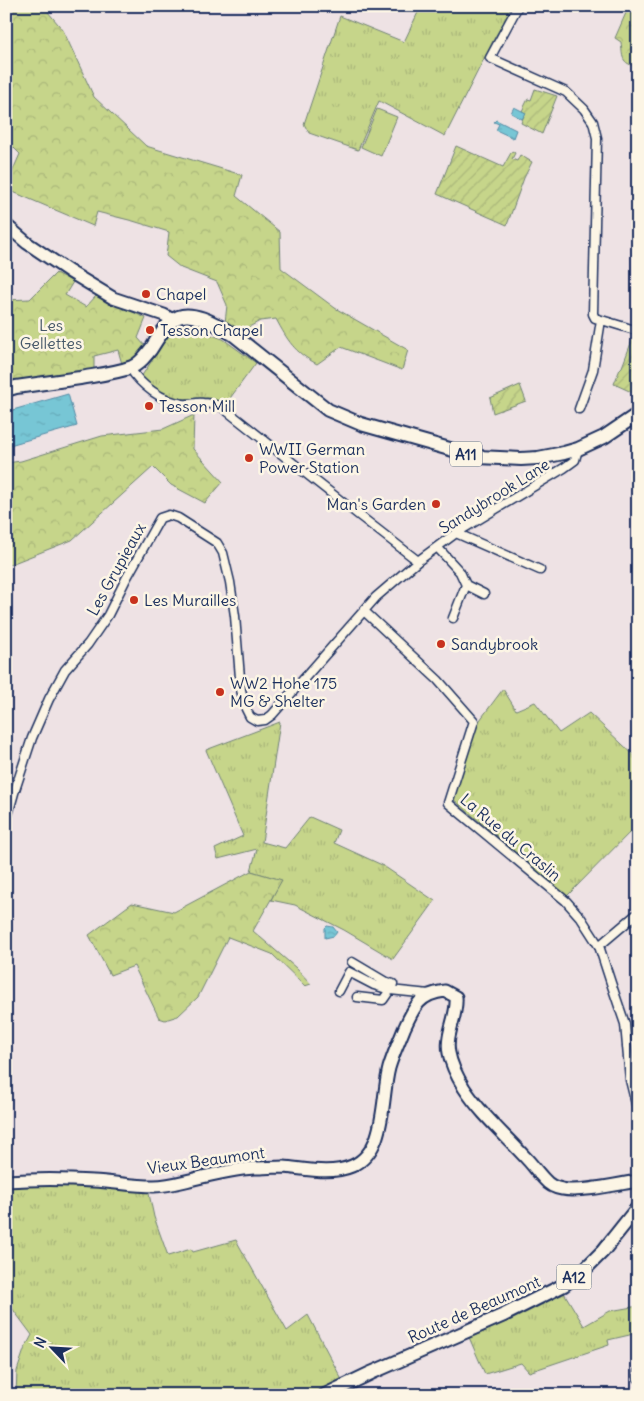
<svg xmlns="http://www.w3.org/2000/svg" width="644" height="1401" viewBox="0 0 644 1401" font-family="Delius,sans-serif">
  <defs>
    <pattern id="grass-tufts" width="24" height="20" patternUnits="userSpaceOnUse" patternTransform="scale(1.25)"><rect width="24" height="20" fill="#c6d58a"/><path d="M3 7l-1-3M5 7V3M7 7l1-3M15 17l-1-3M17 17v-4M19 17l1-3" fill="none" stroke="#aab77a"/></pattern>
    <pattern id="forest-crowns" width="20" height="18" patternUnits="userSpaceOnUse" patternTransform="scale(1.25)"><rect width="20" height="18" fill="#c6d58a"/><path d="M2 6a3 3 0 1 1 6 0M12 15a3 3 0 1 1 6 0" fill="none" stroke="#aab77a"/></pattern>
    <pattern id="garden-furrows" width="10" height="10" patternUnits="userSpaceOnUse" patternTransform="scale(1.25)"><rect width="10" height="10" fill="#c6d58a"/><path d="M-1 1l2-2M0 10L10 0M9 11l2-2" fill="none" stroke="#aab77a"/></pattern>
    <pattern id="water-ripples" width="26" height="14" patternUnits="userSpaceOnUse" patternTransform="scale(1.25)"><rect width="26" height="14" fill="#77c6d5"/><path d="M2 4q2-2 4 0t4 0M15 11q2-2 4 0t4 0" fill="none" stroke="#66aab9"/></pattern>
  </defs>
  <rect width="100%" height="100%" fill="#eee2e4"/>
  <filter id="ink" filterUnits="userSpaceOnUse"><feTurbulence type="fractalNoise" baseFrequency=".02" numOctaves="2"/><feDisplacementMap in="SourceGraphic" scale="10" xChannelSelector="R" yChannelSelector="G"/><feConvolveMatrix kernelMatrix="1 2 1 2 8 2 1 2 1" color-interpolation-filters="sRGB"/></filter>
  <g filter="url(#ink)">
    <path fill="url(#grass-tufts)" stroke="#708274" d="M421,6H513L495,37L445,136L379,101L358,150L309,133L304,124L340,16L404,42Z
      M180,326H187L223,339L256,363L225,405L209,398L174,399L157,389L141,377L173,329Z
      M503,689L516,710L535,702L559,733L589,713L638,759V824L567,896L453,799L477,724Z
      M280,722L262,842L285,848L310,817L339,830L334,843L382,865L435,901L393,959L344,930L295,905L271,900L281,880L251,871L257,849L218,859L215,849L243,836L206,750Z
      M65,1183L148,1189L154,1217L168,1256L191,1249L193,1252L236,1240L287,1331L308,1315L342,1380L318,1395H16L17,1371L24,1350L32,1335L6,1300V1185Z
      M563,1291L584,1326L610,1311L638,1306V1333L608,1340L609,1345L529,1372L521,1363L485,1374L468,1335Z"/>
    <path fill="url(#forest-crowns)" stroke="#708274" d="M6,6H43L63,30L94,97L146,146L242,175L236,196L280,232L281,268L335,308L408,350L402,370L341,347L317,364C294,352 288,341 276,319L260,321L238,333L225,323L227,305L217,282L181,268L166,256L169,232L133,221L97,212L93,226L6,189V186L20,154L6,140Z
      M629,6H638V67C620,63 623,57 621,42L615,38Z
      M56,273L73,282L65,295L86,307L96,296L146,318L138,338L146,347L136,359L122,364L118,350L94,356V370L6,382V300L30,299Z
      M194,415L193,449L223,482L205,503L171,485L153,467L72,540L6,566V463L21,461L102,436L163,429Z
      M251,871L282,880L253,931L296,968L311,984L305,986L272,954L228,937L198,997L178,1016L165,1020L159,1018L134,966L110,975L89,935L132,903L174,912Z"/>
    <path fill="#c6d58a" stroke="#708274" d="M377,109L397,117L381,156L361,147Z"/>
    <path fill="url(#garden-furrows)" stroke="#708274" d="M535,89L557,96L542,134L521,123L525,113L522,111L528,99L531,100Z
      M456,146L503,167L512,151L515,153L512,159L517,161L520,155L532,162L524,178L507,225L437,194Z
      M634,335L638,336V395L614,384L620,369L622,367Z
      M520,385L526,401L493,413L490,398Z"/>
    <path fill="url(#water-ripples)" stroke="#528aa5" d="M514,107L526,113L522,119L511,113Z
      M496,120L516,130L513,138L496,130L499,124L494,122Z
      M68,394L77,426L6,446V412Z
      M327,926L333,927L337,932L334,936L325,938V928Z"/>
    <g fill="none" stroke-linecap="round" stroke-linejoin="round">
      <g stroke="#1b2f5e" stroke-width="11">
        <path id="street" d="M518,6L490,58L566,92L584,109L593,122L597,138L593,314L595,318L638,331
          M130,368C141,386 162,401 183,404C190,405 196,402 203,403C210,403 216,405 222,407L360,516L418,561
          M579,409L593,370L601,320
          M456,533L540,570
          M437,547L460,572L466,585L484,594
          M364,611L438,680L474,721L448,803L566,901L581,918L599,946L611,983L625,1024L630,1080L638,1112
          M453,618L466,585
          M6,822L14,793L32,738L49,699L65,670L88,644L108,615L126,579L160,518L169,515L178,518L217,543L223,553L230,582L235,616L241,690L246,709L250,717L257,721L265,720L272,715L376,597L418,561L456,533L564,468L575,460L578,449
          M599,946L638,913
          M352,962L384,981L393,984L390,990L383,1000L357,997
          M339,991L349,972L374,985L390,990L429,994
          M638,1372V1378"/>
      </g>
      <g stroke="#1b2f5e" stroke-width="15">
        <path id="secondary" d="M6,225L27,243L70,272L113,298L164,315L173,320
          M6,1181C35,1179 65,1179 93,1181C113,1182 134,1186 154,1186C168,1186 181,1182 194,1179C214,1174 234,1169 254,1168C264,1168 274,1167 284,1167C306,1169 331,1175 352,1166C387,1151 381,1098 389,1068C393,1054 399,1042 404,1029C414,1007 419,994 445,991L456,997C458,1016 445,1034 449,1053C451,1065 458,1078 464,1088C481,1114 504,1134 525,1157C532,1164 538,1173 545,1180C549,1185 556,1188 562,1189C580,1193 618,1184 638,1181"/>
      </g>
      <g stroke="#1b2f5e" stroke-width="16">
        <path id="primary" d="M6,390L16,387C37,384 58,381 80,378C97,375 116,373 132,367C141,363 145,356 151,349C157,339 163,329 172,321C188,306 218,325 234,335L328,410L361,424L478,457L521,459L538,458L564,453L578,449L604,437L638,414
          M325,1395L371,1373L504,1315L564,1285L586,1268L603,1251L638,1207"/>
      </g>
      <use href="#street" stroke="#fcf5e5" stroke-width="8"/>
      <use href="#secondary" stroke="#fcf5e5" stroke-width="11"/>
      <use href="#primary" stroke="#fcf5e5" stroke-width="12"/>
    </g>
  </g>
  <g fill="#c8321e" stroke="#fcf5e5" stroke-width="2">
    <circle cx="146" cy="294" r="5"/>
    <circle cx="150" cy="330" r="5"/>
    <circle cx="149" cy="406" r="5"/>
    <circle cx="249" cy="458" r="5"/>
    <circle cx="436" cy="504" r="5"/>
    <circle cx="134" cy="600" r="5"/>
    <circle cx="441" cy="644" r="5"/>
    <circle cx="220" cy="692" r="5"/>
  </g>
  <g text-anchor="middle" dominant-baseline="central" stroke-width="5" stroke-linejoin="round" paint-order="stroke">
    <g fill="#fcf5e5" stroke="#5e6a86" stroke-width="1">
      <rect x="450" y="441.5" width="32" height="25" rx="4"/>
      <rect x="556.5" y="1264.5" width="35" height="25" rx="4"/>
    </g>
    <g font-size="15" font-weight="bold" fill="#1b2f5e">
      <text x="466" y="454">A11</text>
      <text x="574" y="1277">A12</text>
    </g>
    <g font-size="16" fill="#1b2f5e" stroke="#fcf5e5" text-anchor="start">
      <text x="156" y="294">Chapel</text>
      <text x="160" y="330">Tesson Chapel</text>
      <text x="159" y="406">Tesson Mill</text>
      <text x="259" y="449">WWII German<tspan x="259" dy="18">Power Station</tspan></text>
      <text x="426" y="504" text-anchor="end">Man's Garden</text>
      <text x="144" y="600">Les Murailles</text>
      <text x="451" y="644">Sandybrook</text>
      <text x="230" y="683">WW2 Hohe 175<tspan x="230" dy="18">MG &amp; Shelter</tspan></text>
    </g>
    <g font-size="16" fill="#465869" stroke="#fcf5e5">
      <text x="51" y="325">Les<tspan x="51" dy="18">Gellettes</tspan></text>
    </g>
    <g font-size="16" fill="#1b2f5e" stroke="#fcf5e5">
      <text transform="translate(494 496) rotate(-32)">Sandybrook Lane</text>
      <text transform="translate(116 569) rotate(-61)">Les Grupieaux</text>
      <text transform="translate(511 837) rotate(40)">La Rue du Craslin</text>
      <text transform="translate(206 1160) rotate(-8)">Vieux Beaumont</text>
      <text transform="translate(474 1309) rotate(-24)">Route de Beaumont</text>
    </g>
  </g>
  <rect width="644" height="1401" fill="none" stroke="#fcf5e5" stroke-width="25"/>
  <rect x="12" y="12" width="619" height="1376" fill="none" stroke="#1b2f5e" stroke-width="2" filter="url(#ink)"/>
  <g transform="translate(52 1348) rotate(295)" stroke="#fcf5e5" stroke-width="4" paint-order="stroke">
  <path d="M0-4L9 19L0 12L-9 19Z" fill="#1b2f5e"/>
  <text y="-8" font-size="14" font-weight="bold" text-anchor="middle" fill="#1b2f5e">N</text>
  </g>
</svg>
